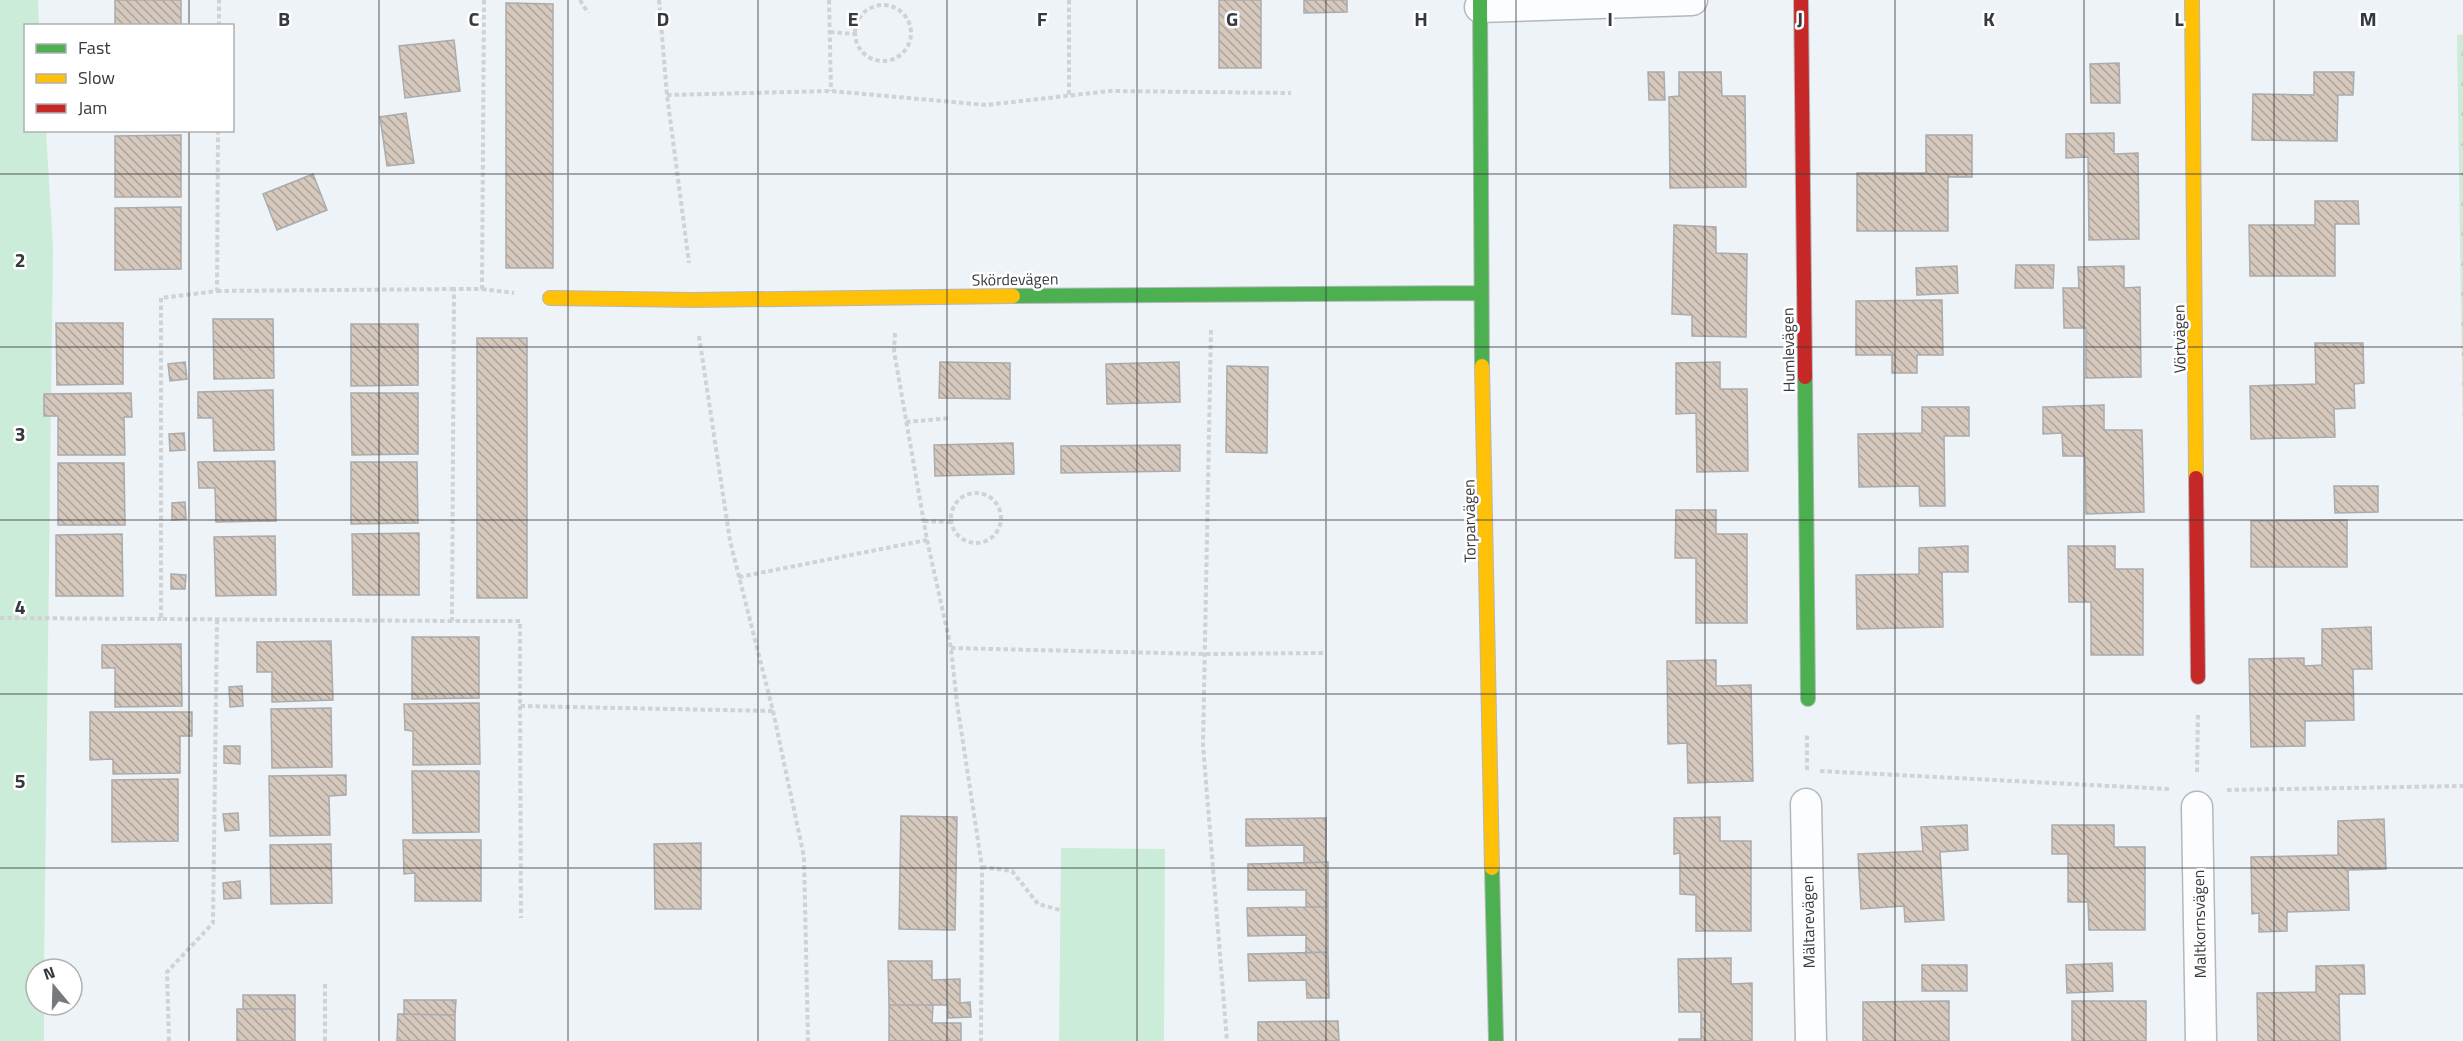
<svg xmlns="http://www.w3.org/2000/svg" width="2463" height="1041" viewBox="0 0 2463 1041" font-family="'Titillium Web',sans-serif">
  <defs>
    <pattern id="forest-firs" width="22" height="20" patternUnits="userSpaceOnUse" patternTransform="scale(1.5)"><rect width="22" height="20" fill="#cbecd9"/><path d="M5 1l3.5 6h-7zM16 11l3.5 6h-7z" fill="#afcbbb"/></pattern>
    <pattern id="building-back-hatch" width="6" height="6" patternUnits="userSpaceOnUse" patternTransform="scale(1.5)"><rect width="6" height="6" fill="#d5c8bd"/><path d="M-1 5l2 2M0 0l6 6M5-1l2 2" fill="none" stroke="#aea39b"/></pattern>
  </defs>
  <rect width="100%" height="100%" fill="#eef3f8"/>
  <path fill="#cbecd9" d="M0,0H38L39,25L26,26V130L46,131L53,247L44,969H36V1005H44V1041H0Z
    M1061,848L1165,849L1164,1041H1059Z"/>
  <path fill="url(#forest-firs)" d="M2463,34V447L2457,35Z"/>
  <path fill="url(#building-back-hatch)" stroke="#aaabac" stroke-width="1.5" d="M115,0H181V26H115Z
    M1219,0H1261V68H1219Z
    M1304,0H1347V12L1304,13Z
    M506,3L553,4V268H506Z
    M454,40L460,91L405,98L399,46Z
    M2119,63L2120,103H2091L2090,64Z
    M1648,72H1664L1665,100H1649Z
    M1679,72H1721L1722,96H1745L1746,187L1670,188L1669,97L1679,96Z
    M2314,72H2354L2353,95H2338L2337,141L2252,140L2253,94L2314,95Z
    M406,113L414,163L387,166L380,117Z
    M2114,133V154L2138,153L2139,239L2089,240L2088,157L2066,158V134Z
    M181,135V197H115V136Z
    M1926,135H1972V177H1948V231H1857V173H1926Z
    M313,174L327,210L277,230L263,194Z
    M2315,201H2358L2359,224H2335V276H2250L2249,225H2315Z
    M181,207V269L115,270V208Z
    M1674,225L1716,227V253L1747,254L1746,337L1692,336V315L1672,314Z
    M2016,265H2054L2053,288H2015Z
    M1957,266L1958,293L1917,295L1916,268Z
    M2124,266V288L2140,287L2141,377L2086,378V328H2064L2063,288H2079L2078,267Z
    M1942,300L1943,355H1917V373H1892V355H1856V301Z
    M213,319H273L274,378L214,379Z
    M56,323H123V384L57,385Z
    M351,324H418V385L351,386Z
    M477,338H527V598H477Z
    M2315,343H2363L2364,383L2354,384L2355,408L2334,409L2335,437L2251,439L2250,386L2316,384Z
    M185,362L187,379L170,381L168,364Z
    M940,362L1010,363V399L939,398Z
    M1179,362L1180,402L1107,404L1106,364Z
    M1720,362V389H1747L1748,471L1697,472L1696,413L1676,414V363Z
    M1227,366L1268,367L1267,453L1226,452Z
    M273,390L274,450L214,451L213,418H198V392Z
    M131,393L132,417H124L125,455H58V416H44V394Z
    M351,393H418V454L352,455Z
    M2104,405V430H2142L2144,512L2086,514L2085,456H2063L2062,433L2043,434V407Z
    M1922,407H1969V436H1944L1945,506H1920L1919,486L1859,487L1858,434L1922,433Z
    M184,433L185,450L170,451L169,434Z
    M1013,443L1014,474L935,476L934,445Z
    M1180,445V471L1061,473V446Z
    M275,461L276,521L216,522L215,488H199L198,462Z
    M351,462H417L418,523L351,524Z
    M58,463H124L125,525H58Z
    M2334,486H2378V512L2335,513Z
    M185,502L186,519L172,520V503Z
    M1676,510H1716V534H1747V623H1696V558H1675Z
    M2347,520V567H2251V521Z
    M419,533V595H353L352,534Z
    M122,534L123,596H56V535Z
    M275,536L276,595L216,596L214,537Z
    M1968,546V572H1942L1943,627L1857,629L1856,575L1919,574V548Z
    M2068,546H2115V569H2143V655H2091V602H2069Z
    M171,574L186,575L185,589H171Z
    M2371,627L2372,669H2353L2354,720L2305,721V746L2251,747L2249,659L2304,658V666L2322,665V629Z
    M412,637H479V698L412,699Z
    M331,641L333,700L272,702V672H257V642Z
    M181,644L182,706L115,707V668H102V645Z
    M1716,660V686L1751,685L1753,781L1688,783L1687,743L1668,744L1667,661Z
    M242,686L243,706L230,707L229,687Z
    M479,703L480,764L413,765V731L405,730L404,704Z
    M331,708L332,767L272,768L271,709Z
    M90,712H192V736H180V773L113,774V759L90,760Z
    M224,746H240V764L224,763Z
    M412,771H479V832L413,833Z
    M346,775V795L329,796L330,835L270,836L269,776Z
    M178,779V841L112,842V780Z
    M238,813L239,830L225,831L223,814Z
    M901,816L957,817L955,930L899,929Z
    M1720,817V841H1751V931H1696V895L1680,894V853L1674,854V818Z
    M1326,818V862L1304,863V845L1246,846V819Z
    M2384,819L2386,869L2348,870L2349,910L2287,912V931L2259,932V913L2252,914L2251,857L2338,855V821Z
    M1967,825L1968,850L1940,852L1944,920L1905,922L1904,906L1861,909L1858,854L1923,851L1921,827Z
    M2052,825H2114V847H2145V930H2089L2088,902H2068V854H2052Z
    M403,840H481V901H415V873L404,874Z
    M701,843V909H655L654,844Z
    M331,844L332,903L271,904L270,845Z
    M1328,862V907H1306V890H1248V864Z
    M240,881L241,898L224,899L223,883Z
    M1306,907H1328V952L1306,953V935L1248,936L1247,908Z
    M1328,952L1329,998H1307L1306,980L1249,981L1248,954Z
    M1731,958V984L1752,983V1041H1679V1039H1701V1012H1679L1678,959Z
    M888,961H932V980L960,979V1003L970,1002L971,1017L948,1018V1005H889Z
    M2112,963L2113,991L2067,993L2066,965Z
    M1922,965H1967V991H1922Z
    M2364,965L2365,994H2339L2340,1041H2258L2257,993L2316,992V966Z
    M243,995H295V1009H243Z
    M404,1000H456L455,1015L404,1014Z
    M1949,1001V1041H1863V1002Z
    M2072,1001H2146V1041H2072Z
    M889,1005H933L932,1023H961V1041H889Z
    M237,1009H295V1041H237Z
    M398,1014L455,1015V1041H397Z
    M1338,1021L1339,1041H1258V1022Z"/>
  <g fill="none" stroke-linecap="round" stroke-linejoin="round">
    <g stroke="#b4b7bb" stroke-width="33">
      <path id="street" d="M1480,7L1692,0
        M1806,804L1811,1041
        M2197,807L2201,1041"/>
    </g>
    <g stroke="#b4b7bb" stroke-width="16">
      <path id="fast" d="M1480,0L1482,366
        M1013,296L1480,293
        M1805,377L1808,699
        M1492,868L1496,1041"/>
    </g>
    <g stroke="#b4b7bb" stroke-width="16">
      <path id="slow" d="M2192,0L2196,478
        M550,298L694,300L1013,296
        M1482,366L1492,868"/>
    </g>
    <g stroke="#b4b7bb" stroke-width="16">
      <path id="jam" d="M1801,0L1805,377
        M2196,478L2198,677"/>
    </g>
    <path stroke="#d0d2d3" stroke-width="4" stroke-dasharray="4.5 3" stroke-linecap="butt" d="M484,0L482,289H454L452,621H520V706L773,711
      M580,0L588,13
      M659,0L667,95L689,263
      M829,0L831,91
      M1069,0V97
      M855 33a28 28 0 1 1 56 0a28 28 0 1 1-56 0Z
      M219,26V0
      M830,32L854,34
      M667,95L831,91L986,105L1110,91L1291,93
      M218,130L217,291L161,298V619L452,621
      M482,289L514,293
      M217,291L454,289
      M1211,330L1203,745L1227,1041
      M895,333L894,351L927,540L951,648L957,703L982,867L981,1041
      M699,336L730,541L773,711L804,857L808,1041
      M906,422L951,418
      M951 518a25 25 0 1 1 50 0a25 25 0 1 1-50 0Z
      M924,521L951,522
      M739,577L927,540
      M0,618L161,619
      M951,648L1204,654L1325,653
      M520,706L521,918
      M1807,770V733
      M1820,771L2169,789
      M2197,772L2198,713
      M2227,790L2463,786
      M982,867L1012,871L1038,904L1060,910
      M169,1041L167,972L213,923L217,620
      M325,1041V981"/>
    <use href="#street" stroke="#fcfdfe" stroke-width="30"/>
    <use href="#fast" stroke="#4caf50" stroke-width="14"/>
    <use href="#slow" stroke="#ffc107" stroke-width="14"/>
    <use href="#jam" stroke="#c62828" stroke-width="14"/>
  </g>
  <path fill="none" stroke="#36393d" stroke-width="1.5" stroke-opacity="0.55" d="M189,0V26M379,0V1041M568,0V1041M758,0V1041M947,0V1041M1137,0V1041M1326,0V1041M1516,0V1041M1705,0V1041M1895,0V1041M2084,0V1041M2274,0V1041M189,130V1041M0,174H2463M0,347H2463M0,520H2463M0,694H2463M0,868H2463"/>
  <g text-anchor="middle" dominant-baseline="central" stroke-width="5" stroke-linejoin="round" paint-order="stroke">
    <g font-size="16" fill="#36393d" stroke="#fff">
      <text transform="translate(1015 279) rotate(-1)">Skördevägen</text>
      <text transform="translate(2179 339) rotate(-91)">Vörtvägen</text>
      <text transform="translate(1788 350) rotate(-91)">Humlevägen</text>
      <text transform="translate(1469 521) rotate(-91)">Torparvägen</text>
      <text transform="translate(1808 922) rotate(-91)">Mältarevägen</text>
      <text transform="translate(2199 924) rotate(-91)">Maltkornsvägen</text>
    </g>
  </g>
  <g font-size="20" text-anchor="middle" font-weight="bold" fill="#36393d" stroke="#fff" stroke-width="5" stroke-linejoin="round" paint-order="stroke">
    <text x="284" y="26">B</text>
    <text x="474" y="26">C</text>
    <text x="663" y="26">D</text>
    <text x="853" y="26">E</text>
    <text x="1042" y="26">F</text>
    <text x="1232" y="26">G</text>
    <text x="1421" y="26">H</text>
    <text x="1610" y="26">I</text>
    <text x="1800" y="26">J</text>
    <text x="1989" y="26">K</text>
    <text x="2179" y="26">L</text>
    <text x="2368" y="26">M</text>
    <text x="20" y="267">2</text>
    <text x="20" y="441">3</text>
    <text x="20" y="614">4</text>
    <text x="20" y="788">5</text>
  </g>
  <rect x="24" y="24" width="210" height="108" fill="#ffffff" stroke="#afb0b1" stroke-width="1.5"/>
  <rect x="36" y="44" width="30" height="9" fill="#4caf50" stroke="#afb0b1" stroke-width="1.5"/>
  <text x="78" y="54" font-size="18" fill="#36393d">Fast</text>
  <rect x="36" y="74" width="30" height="9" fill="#ffc107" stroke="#afb0b1" stroke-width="1.5"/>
  <text x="78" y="84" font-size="18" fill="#36393d">Slow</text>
  <rect x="36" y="104" width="30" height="9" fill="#c62828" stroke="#afb0b1" stroke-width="1.5"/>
  <text x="78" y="114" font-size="18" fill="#36393d">Jam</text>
  <g transform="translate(54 987) rotate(341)"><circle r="28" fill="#ffffff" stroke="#afb0b1" stroke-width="1.5"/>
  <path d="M0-4.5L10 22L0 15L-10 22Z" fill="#767a7e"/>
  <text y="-9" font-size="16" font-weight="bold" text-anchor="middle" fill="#36393d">N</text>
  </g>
</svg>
